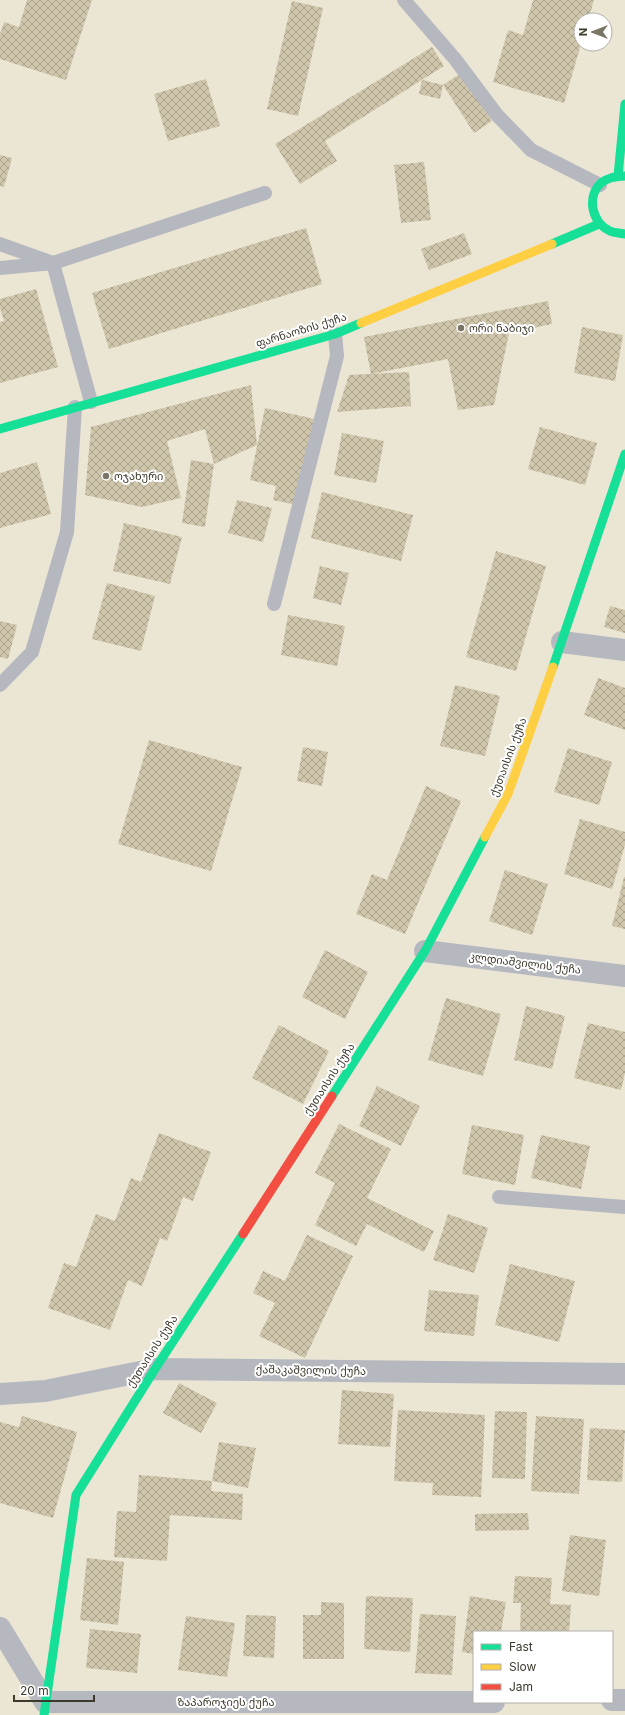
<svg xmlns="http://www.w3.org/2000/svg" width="625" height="1715" viewBox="0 0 625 1715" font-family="Inter,'Noto Sans Georgian',sans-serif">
  <defs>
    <pattern id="building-cross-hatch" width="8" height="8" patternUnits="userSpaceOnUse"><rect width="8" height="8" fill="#cfc6ab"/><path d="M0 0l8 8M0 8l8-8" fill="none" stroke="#a9a28c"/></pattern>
  </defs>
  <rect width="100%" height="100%" fill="#ebe5d4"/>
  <path fill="url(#building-cross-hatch)" d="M27,0H92L66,80L0,59V34L4,22L19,27Z
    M533,0H594L588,20H581V44L564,103L493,82L508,30L523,35Z
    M292,1L323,8L298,116L267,109Z
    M432,47L444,66L325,141L337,161L300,184L275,144Z
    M461,73L492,121L474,133L443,85Z
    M206,79L220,126L168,141L154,94Z
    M422,80L443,85L440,99L419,94Z
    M0,155L12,158L4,187L0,186Z
    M424,162L431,220L401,223L394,165Z
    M306,228L322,284L109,349L92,293Z
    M464,233L472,254L429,270L421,249Z
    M36,289L58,367L0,383V322L4,321L0,308V299Z
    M548,301L552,324L509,333L494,405L458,410L448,359L371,374L364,337Z
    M582,327L623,335L615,381L574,373Z
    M409,372L411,406L337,412L349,375Z
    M251,385L257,445L214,464L205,429L167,441L181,498L142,507L85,495L91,427Z
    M265,408L315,419L297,505L273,500L276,486L250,480Z
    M540,427L597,443L585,485L528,469Z
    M342,433L384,441L376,483L334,475Z
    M191,460L214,464L205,527L182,523Z
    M37,462L51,514L0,528V473Z
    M322,492L413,515L401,561L311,538Z
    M237,500L272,508L263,542L228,533Z
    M124,523L182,537L170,584L113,571Z
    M496,551L546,566L516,671L466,657Z
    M320,566L349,573L341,605L313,598Z
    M107,583L155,596L141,651L92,639Z
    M610,606L625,610V633L604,627Z
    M288,615L345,626L337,666L281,655Z
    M0,621L17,625L8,659L0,657Z
    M598,678L625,688V730L584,715Z
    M455,685L500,696L485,756L440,746Z
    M149,740L242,767L211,871L118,844Z
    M303,747L328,752L322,786L297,781Z
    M568,748L612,762L599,805L554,792Z
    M426,786L461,801L405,934L356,914L372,874L387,880Z
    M580,819L625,832V845L612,889L564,874Z
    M505,870L548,884L532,935L489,921Z
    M624,877H625V929L612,926Z
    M325,950L368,972L345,1019L302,997Z
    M446,998L501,1014L483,1076L428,1060Z
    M526,1006L565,1016L552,1069L514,1060Z
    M588,1023L625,1032V1073L621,1090L574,1078Z
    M279,1025L329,1051L303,1104L252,1078Z
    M377,1086L420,1106L401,1146L359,1126Z
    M339,1124L391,1149L367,1198L434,1231L424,1252L367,1224L356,1246L315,1225L335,1183L315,1173Z
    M472,1125L524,1135L515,1185L462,1174Z
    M159,1133L211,1152L193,1201L183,1197L167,1241L160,1238L142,1286L128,1280L110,1330L48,1308L64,1263L76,1267L96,1214L115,1221L131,1178L141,1182Z
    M541,1135L590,1146L581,1189L531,1178Z
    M448,1214L488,1228L474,1273L433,1260Z
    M307,1235L353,1256L305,1358L259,1336L275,1303L253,1293L263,1271L285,1281Z
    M510,1264L575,1281L559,1342L495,1325Z
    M429,1290L479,1295L474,1336L424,1331Z
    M179,1383L217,1403L201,1433L163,1413Z
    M342,1390L394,1394L390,1447L338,1444Z
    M398,1410L485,1415L481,1497L432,1495L433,1483L394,1481Z
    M495,1411L527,1412L525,1479L492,1478Z
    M22,1416L77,1432L53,1518L0,1503V1422L19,1427Z
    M536,1416L584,1419L579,1494L531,1491Z
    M590,1428L625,1430L622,1482L587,1480Z
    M219,1442L256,1448L248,1488L212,1481Z
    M139,1475L212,1481L211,1491L243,1494L242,1520L170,1515L167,1561L114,1557L117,1511L136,1512Z
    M528,1513L529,1530L475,1531V1514Z
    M570,1535L606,1540L599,1596L562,1591Z
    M87,1558L124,1562L118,1625L80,1620Z
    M515,1576L552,1578L550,1604L571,1605L569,1632H520L521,1603H513Z
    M366,1596L413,1598L410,1652L364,1649Z
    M470,1596L506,1602L501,1632H474V1654L462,1652Z
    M321,1602L344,1603V1659H303V1615H321Z
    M420,1614L456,1616L452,1675L415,1673Z
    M246,1615L276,1616L274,1658L243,1656Z
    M186,1616L235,1623L227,1677L178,1670Z
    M90,1629L141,1634L137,1673L86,1668Z"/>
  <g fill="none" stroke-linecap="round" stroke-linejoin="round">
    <path stroke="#b6b8c0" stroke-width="14" d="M404,0L455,59L497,115L531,150L600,185
      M0,244L53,263L91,402
      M0,268L53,263L265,193
      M274,604L337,356L335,334
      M0,685L32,652L67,532L75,407
      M499,1197L625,1207"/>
    <path stroke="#b6b8c0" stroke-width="22" d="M562,642L625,650
      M425,951L625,976
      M0,1394L45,1391L155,1369L625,1374
      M0,1628L45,1702H494
      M612,1700H625"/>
    <path stroke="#16e098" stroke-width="9" d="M618,176L625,104
      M625,176C616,177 608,177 601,183C586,197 592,223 610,231C614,233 620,233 625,234
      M552,244L599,224
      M0,429L335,334L361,323
      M553,667L625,454
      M332,1096L425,951L485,837
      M44,1715L76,1495L155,1369L243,1234"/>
    <path stroke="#ffcf43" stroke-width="9" d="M361,323L552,244
      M485,837L508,794L553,667"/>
    <path stroke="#f24e42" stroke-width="9" d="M243,1234L332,1096"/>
  </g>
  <g fill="#7b7567" stroke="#fff" stroke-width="1.5">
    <circle cx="461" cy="328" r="4"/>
    <circle cx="106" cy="476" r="4"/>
  </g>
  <g text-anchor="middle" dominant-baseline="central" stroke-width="4" stroke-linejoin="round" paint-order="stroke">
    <g font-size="11" fill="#3e392d" stroke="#fff" text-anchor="start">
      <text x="469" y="328">ორი ნაბიჯი</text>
      <text x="114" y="476">ოჯახური</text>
    </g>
    <g font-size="11" fill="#3e392d" stroke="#fff">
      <text transform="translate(301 330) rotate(-17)">ფარნაოზის ქუჩა</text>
      <text transform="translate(508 757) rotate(-69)">ქუთაისის ქუჩა</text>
      <text transform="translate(525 963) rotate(7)">კლდიაშვილის ქუჩა</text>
      <text transform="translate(329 1079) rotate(-57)">ქუთაისის ქუჩა</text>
      <text transform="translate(152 1351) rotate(-57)">ქუთაისის ქუჩა</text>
      <text transform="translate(311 1370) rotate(1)">ქაშაკაშვილის ქუჩა</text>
      <text x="226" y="1702">ზაპაროჯიეს ქუჩა</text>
    </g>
  </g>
  <rect x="473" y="1631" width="140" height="72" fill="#ffffff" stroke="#b2b0ab"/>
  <rect x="481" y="1644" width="20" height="6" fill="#16e098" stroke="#b2b0ab"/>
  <text x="509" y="1651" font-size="12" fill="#3e392d">Fast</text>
  <rect x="481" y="1664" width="20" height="6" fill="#ffcf43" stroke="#b2b0ab"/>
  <text x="509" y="1671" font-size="12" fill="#3e392d">Slow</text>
  <rect x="481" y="1684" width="20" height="6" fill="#f24e42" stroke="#b2b0ab"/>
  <text x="509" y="1691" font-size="12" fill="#3e392d">Jam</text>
  <g transform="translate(593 32) rotate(270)"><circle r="19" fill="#ffffff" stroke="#b2b0ab"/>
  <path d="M0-3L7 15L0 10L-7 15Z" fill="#7b7567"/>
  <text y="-6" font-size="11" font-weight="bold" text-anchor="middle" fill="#3e392d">N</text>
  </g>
  <path d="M14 1695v6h80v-6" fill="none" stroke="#3e392d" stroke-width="2"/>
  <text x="20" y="1695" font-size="12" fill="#3e392d" stroke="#ffffff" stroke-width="3" paint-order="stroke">20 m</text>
</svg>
